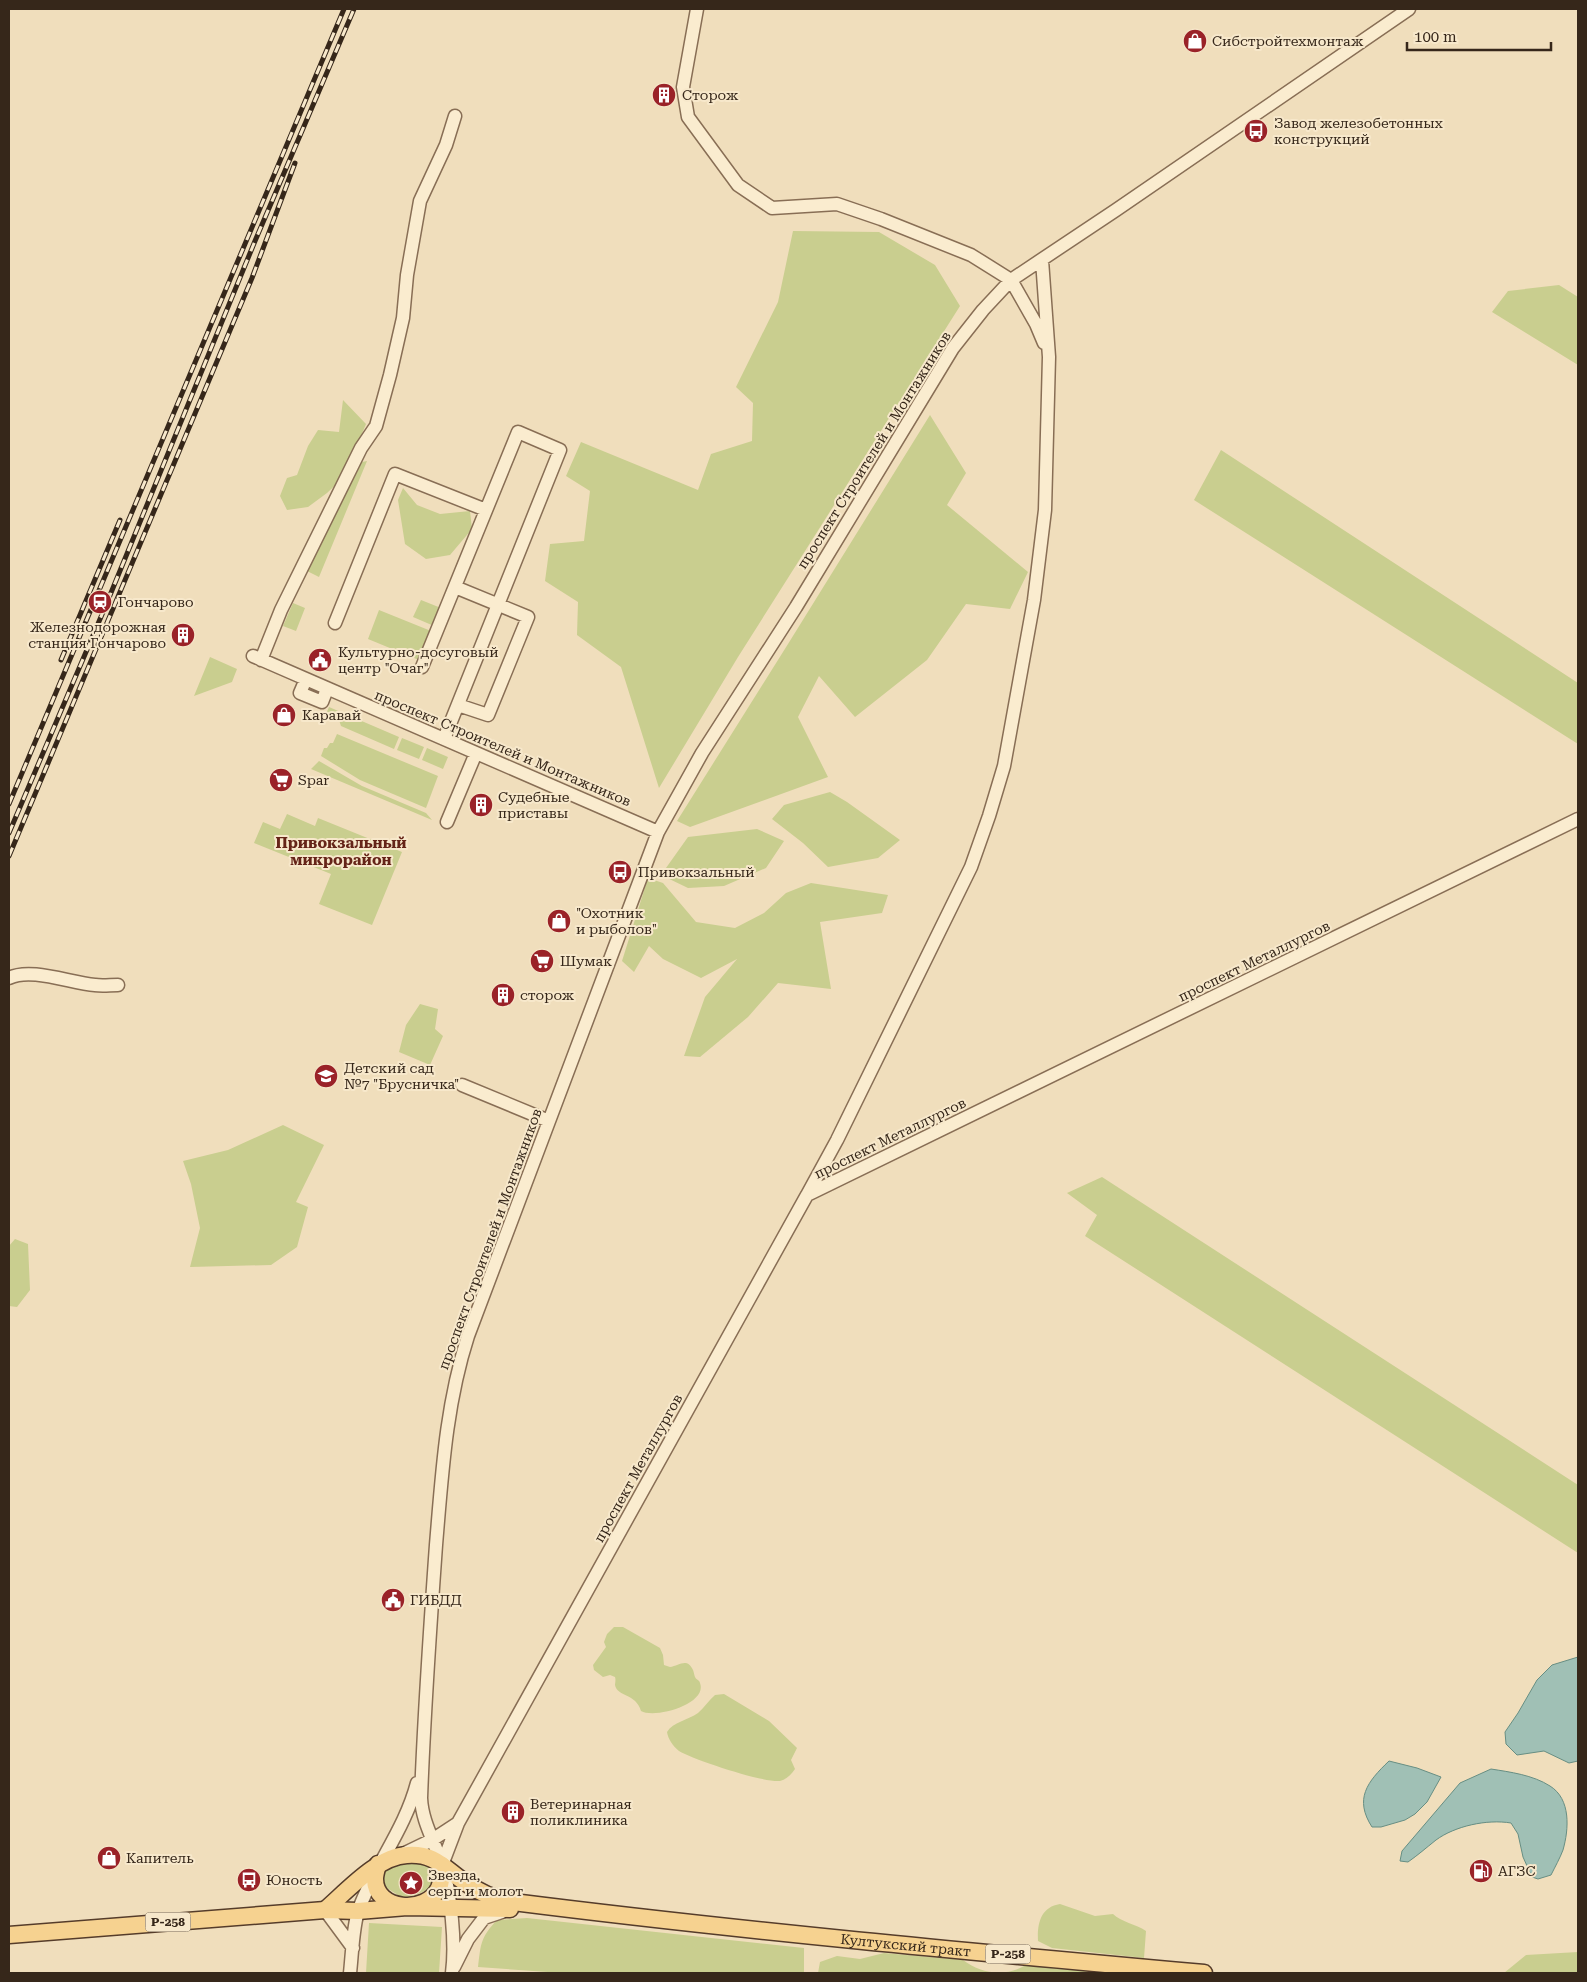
<svg xmlns="http://www.w3.org/2000/svg" width="1587" height="1982" viewBox="0 0 1587 1982" font-family="'Roboto Serif',serif">
  <rect width="100%" height="100%" fill="#f0debc"/>
  <path fill="#c9ce8f" d="M793,231L879,232L935,265L960,306L738,657L659,788L621,667L577,635L578,602L545,581L550,544L584,541L590,491L566,476L581,442L698,490L711,454L752,441L753,403L736,387L778,302Z
    M1559,285L1578,297V365L1492,312L1508,291Z
    M343,400L366,424L344,477L327,493L308,507L287,510L280,496L287,478L297,475L308,446L318,430L339,432Z
    M930,415L966,473L947,505L1028,572L1010,609L966,604L927,660L855,717L819,676L798,717L828,777L690,827L677,821L788,644Z
    M1221,450L1578,683V744L1194,500Z
    M367,461L319,577L307,571L362,462Z
    M403,488L417,505L440,514L470,511L472,529L450,555L426,559L405,544L398,500Z
    M421,600L441,608L434,626L413,617Z
    M293,603L305,608L296,631L283,626Z
    M379,610L431,631L419,660L368,639Z
    M210,657L237,669L232,682L194,696Z
    M329,707L399,737L394,749L341,726L339,720L326,714Z
    M337,734L438,776L426,808L360,780L321,756L324,748H327L330,743H333Z
    M402,738L424,747L419,759L397,750Z
    M427,748L448,757L443,769L422,760Z
    M319,761L362,786L426,813L432,820L311,769Z
    M830,792L847,802L900,840L878,858L828,867L803,843L772,819L784,805Z
    M287,814L315,826L318,818L402,852L372,925L319,904L331,874L254,843L263,822L280,829Z
    M757,829L784,841L766,868L724,886L688,888L661,875L688,837Z
    M648,878L663,883L696,922L735,928L764,913L786,893L811,883L888,895L882,913L820,922L831,989L778,983L748,1017L700,1057L684,1056L705,997L737,959L701,978L663,959L649,946L634,972L622,961Z
    M420,1004L438,1009L435,1029L443,1036L430,1065L399,1052L406,1025Z
    M283,1125L324,1145L296,1202L308,1207L297,1247L271,1265L190,1267L200,1228L191,1184L183,1161L228,1150Z
    M1102,1177L1578,1485V1553L1085,1236L1097,1215L1067,1193Z
    M15,1239L28,1244L30,1290L17,1307L9,1306V1246Z
    M614,1627H623L660,1648L663,1655L664,1665L670,1667C679,1666 687,1657 693,1670C694,1672 694,1675 695,1677C697,1681 699,1679 700,1683C708,1704 655,1719 641,1711C636,1693 617,1697 615,1685C615,1683 616,1680 615,1677L610,1675L603,1677L594,1670L593,1665L606,1647L604,1642L607,1634Z
    M724,1694L769,1721L795,1746L797,1748L791,1760L795,1769C791,1775 787,1779 780,1781C764,1783 694,1760 679,1751C673,1746 668,1739 667,1732C673,1722 688,1720 698,1713C704,1708 709,1700 715,1695Z
    M405,1859L427,1864L435,1872L432,1885L427,1890L411,1897H401L382,1885C382,1865 388,1865 405,1859Z
    M1060,1904L1095,1916L1113,1914C1121,1922 1136,1924 1146,1931L1144,1958L1052,1948L1038,1941C1037,1923 1041,1907 1060,1904Z
    M527,1918L804,1948V1973H562L478,1967C481,1944 480,1938 497,1920Z
    M369,1923L442,1927L439,1973H366Z
    M1578,1952V1973H1504L1526,1955Z
    M884,1953L963,1960C981,1974 1006,1977 1026,1965L1104,1973H818L820,1962L837,1956L860,1959Z"/>
  <path fill="#a0c0b5" stroke="#678e83" d="M1578,1657V1761L1569,1763L1544,1751L1517,1755L1506,1744L1505,1732L1518,1713L1537,1680L1552,1665Z
    M1389,1761L1417,1768L1441,1777L1427,1802L1415,1814L1405,1820L1381,1827H1372C1354,1799 1367,1782 1389,1761Z
    M1491,1769C1510,1772 1533,1775 1550,1786C1571,1799 1569,1829 1563,1850C1560,1858 1555,1867 1551,1875L1538,1879L1532,1877L1523,1857L1518,1834L1511,1823C1487,1819 1455,1826 1436,1840C1426,1848 1418,1855 1408,1862L1400,1861L1402,1851L1460,1783Z"/>
  <g fill="none" stroke-linecap="round" stroke-linejoin="round">
    <g stroke="#886e55" stroke-width="15">
      <path id="minor" d="M697,9L683,87L688,117L738,185L772,208L837,204L881,219L971,255L1011,280L1036,324L1044,343
        M455,587L528,617L488,715L458,705
        M335,623L395,474L486,510
        M253,656L658,832
        M261,660L281,610L361,448L376,426L390,375L403,318L407,275L420,201L446,145L455,116
        M422,667L518,432L560,450L444,739
        M306,679L300,693L322,702L327,689
        M447,822L476,753
        M9,978C31,967 70,983 95,985C102,986 110,985 118,985
        M462,1085L549,1121
        M807,1195L837,1140L971,867L989,816L1004,766L1034,600L1045,510L1049,357L1042,260
        M403,1854L432,1840L458,1823
        M442,1865L458,1823L807,1195L1578,819
        M325,1910L353,1948
        M454,1967L468,1939L484,1918L502,1912
        M350,1973C352,1956 353,1923 359,1909C375,1865 405,1829 417,1783
        M452,1973C456,1943 451,1894 442,1865C435,1842 422,1822 421,1798C424,1714 430,1629 436,1545C442,1474 446,1404 468,1336L658,832L702,753L796,607L953,348L983,310L1011,280L1116,210L1409,9"/>
    </g>
    <g stroke="#553c2a" stroke-width="19">
      <g id="major">
        <path d="M378,1864C377,1869 375,1874 375,1879C375,1911 426,1915 439,1888C442,1881 442,1872 442,1865"/>
        <path id="s1" d="M325,1910C347,1891 378,1856 407,1855C434,1853 443,1867 463,1881C479,1892 494,1900 513,1902C743,1931 973,1952 1204,1973"/>
        <path d="M9,1935L325,1910L358,1911L407,1907L510,1909"/>
      </g>
    </g>
    <use href="#minor" stroke="#faeccf" stroke-width="12"/>
    <use href="#major" stroke="#f6d290" stroke-width="16"/>
    <g stroke="#36271a" stroke-width="5">
      <path id="rail" d="M61,660L120,520
        M9,804L344,9
        M9,833L106,605L255,241L354,9
        M9,856L252,278L295,163"/>
    </g>
    <use href="#rail" stroke="#f7e8cb" stroke-width="3" stroke-dasharray="9" stroke-linecap="butt"/>
  </g>
  <defs>
    <g id="shop-disc" transform="scale(1.25)"><circle r="9.5" fill="#9a2228" stroke="#f7e8cb"/><path d="M-5-2.5h2.3a2.7 3.5 0 0 1 5.4 0H5L5.5 6h-11ZM-1.5-2.5h3a1.5 2.3 0 0 0-3 0Z" fill="#fff"/></g>
    <g id="building-disc" transform="scale(1.25)"><circle r="9.5" fill="#9a2228" stroke="#f7e8cb"/><path d="M-4-6H4V6H1V3H-1V6H-4ZM-2.5-4.3h1.7v1.8h-1.7ZM.8-4.3h1.7v1.8H.8ZM-2.5-1h1.7V.8h-1.7ZM.8-1h1.7V.8H.8Z" fill="#fff"/></g>
    <g id="bus-disc" transform="scale(1.25)"><circle r="9.5" fill="#9a2228" stroke="#f7e8cb"/><path d="M-5-6H5V4H4V6H2V4H-2V6H-4V4H-5ZM-3.5-4V0h7V-4ZM-3.5 1.2v1.5H-2V1.2ZM2 1.2v1.5H3.5V1.2Z" fill="#fff"/></g>
    <g id="station-disc" transform="scale(1.25)"><circle r="9.5" fill="#9a2228" stroke="#f7e8cb"/><path d="M-3-6H3Q5-6 5-4V2Q5 4 3 4L4.5 6H3L1.5 4h-3L-3 6H-4.5L-3 4Q-5 4-5 2V-4Q-5-6-3-6ZM-3.5-4v3h7v-3ZM-3.5 1v1.5H-2V1ZM2 1v1.5H3.5V1Z" fill="#fff"/></g>
    <g id="civic-disc" transform="scale(1.25)"><circle r="9.5" fill="#9a2228" stroke="#f7e8cb"/><path d="M-.6-6.5H3V-4.5H.6V-3L4-1V1h2V6H-6V1h2V-1L-.6-3ZM-1.2 2.5V6h2.4V2.5Z" fill="#fff"/></g>
    <g id="supermarket-disc" transform="scale(1.25)"><circle r="9.5" fill="#9a2228" stroke="#f7e8cb"/><path d="M-6-5.5h2.5l.6 2H6L4.5 2H-2.5L-4.4-4H-6ZM-1.5 3.2a1.3 1.3 0 1 0 .1 0ZM3 3.2a1.3 1.3 0 1 0 .1 0Z" fill="#fff"/></g>
    <g id="school-disc" transform="scale(1.25)"><circle r="9.5" fill="#9a2228" stroke="#f7e8cb"/><path d="M0-5L7-2L0 1L-7-2ZM-4 1L0 2.5L4 1V4Q0 6-4 4Z" fill="#fff"/></g>
    <g id="fuel-disc" transform="scale(1.25)"><circle r="9.5" fill="#9a2228" stroke="#f7e8cb"/><path d="M-5.5-6h7V0h2V4h1.3V-2.5L3-4.5l.8-.8L6-3V5H2.5V1h-1V6h-7ZM-4.2-4.7v3.2H.2V-4.7Z" fill="#fff"/></g>
    <g id="sight-disc" transform="scale(1.25)"><circle r="9.5" fill="#9a2228" stroke="#f7e8cb"/><path d="M0-6L1.8-2.2L6-1.7L2.9 1.2L3.7 5.4L0 3.3L-3.7 5.4L-2.9 1.2L-6-1.7L-1.8-2.2Z" fill="#fff"/></g>
  </defs>
  <g fill-rule="evenodd">
    <use href="#shop-disc" x="1195" y="41"/>
    <use href="#building-disc" x="664" y="95"/>
    <use href="#bus-disc" x="1256" y="131"/>
    <use href="#station-disc" x="100" y="602"/>
    <use href="#building-disc" x="183" y="635"/>
    <use href="#civic-disc" x="320" y="660"/>
    <use href="#shop-disc" x="284" y="715"/>
    <use href="#supermarket-disc" x="281" y="780"/>
    <use href="#building-disc" x="481" y="805"/>
    <use href="#bus-disc" x="620" y="872"/>
    <use href="#shop-disc" x="559" y="921"/>
    <use href="#supermarket-disc" x="542" y="961"/>
    <use href="#building-disc" x="503" y="995"/>
    <use href="#school-disc" x="326" y="1076"/>
    <use href="#civic-disc" x="393" y="1600"/>
    <use href="#building-disc" x="513" y="1812"/>
    <use href="#shop-disc" x="109" y="1858"/>
    <use href="#fuel-disc" x="1481" y="1871"/>
    <use href="#bus-disc" x="249" y="1880"/>
    <use href="#sight-disc" x="411" y="1883"/>
  </g>
  <g text-anchor="middle" dominant-baseline="central" stroke-width="4" stroke-linejoin="round" paint-order="stroke">
    <g fill="#f7e8cb" stroke="#70614f" stroke-width="1">
      <rect x="145.5" y="1912.5" width="45" height="19" rx="4"/>
      <rect x="985.5" y="1944.5" width="45" height="19" rx="4"/>
    </g>
    <g font-size="12" font-weight="bold" fill="#36271a">
      <text x="168" y="1922">Р-258</text>
      <text x="1008" y="1954">Р-258</text>
    </g>
    <g font-size="14" fill="#36271a" stroke="#f7e8cb" text-anchor="start">
      <text x="1212" y="41">Сибстройтехмонтаж</text>
      <text x="682" y="95">Сторож</text>
      <text x="1274" y="123">Завод железобетонных<tspan x="1274" dy="16">конструкций</tspan></text>
      <text x="118" y="602">Гончарово</text>
      <text x="166" y="627" text-anchor="end">Железнодорожная<tspan x="166" dy="16">станция Гончарово</tspan></text>
      <text x="338" y="652">Культурно-досуговый<tspan x="338" dy="16">центр "Очаг"</tspan></text>
      <text x="302" y="715">Каравай</text>
      <text x="298" y="780">Spar</text>
      <text x="498" y="797">Судебные<tspan x="498" dy="16">приставы</tspan></text>
      <text x="638" y="872">Привокзальный</text>
      <text x="576" y="913">"Охотник<tspan x="576" dy="16">и рыболов"</tspan></text>
      <text x="560" y="961">Шумак</text>
      <text x="520" y="995">сторож</text>
      <text x="344" y="1068">Детский сад<tspan x="344" dy="16">№7 "Брусничка"</tspan></text>
      <text x="410" y="1600">ГИБДД</text>
      <text x="530" y="1804">Ветеринарная<tspan x="530" dy="16">поликлиника</tspan></text>
      <text x="126" y="1858">Капитель</text>
      <text x="1498" y="1871">АГЗС</text>
      <text x="428" y="1875">Звезда,<tspan x="428" dy="16">серп и молот</tspan></text>
      <text x="266" y="1880">Юность</text>
    </g>
    <g font-size="14" fill="#36271a" stroke="#f7e8cb">
      <text transform="translate(874 450) rotate(-58)">проспект Строителей и Монтажников</text>
      <text transform="translate(503 748) rotate(23)">проспект Строителей и Монтажников</text>
      <text transform="translate(1254 961) rotate(-26)">проспект Металлургов</text>
      <text transform="translate(890 1138) rotate(-26)">проспект Металлургов</text>
      <text transform="translate(490 1239) rotate(-70)">проспект Строителей и Монтажников</text>
      <text transform="translate(638 1468) rotate(-61)">проспект Металлургов</text>
      <text stroke="none"><textPath href="#s1" startOffset="614">Култукский тракт</textPath></text>
    </g>
    <g font-size="15" font-weight="bold" fill="#652418" stroke="#f7e8cb">
      <text x="341" y="843">Привокзальный<tspan x="341" dy="17">микрорайон</tspan></text>
    </g>
  </g>
  <rect width="1587" height="1982" fill="none" stroke="#36271a" stroke-width="20"/>
  <path d="M1407 42v8h144v-8" fill="none" stroke="#36271a" stroke-width="2.5"/>
  <text x="1414" y="42" font-size="15" fill="#36271a" stroke="#f7e8cb" stroke-width="4" paint-order="stroke">100 m</text>
</svg>
